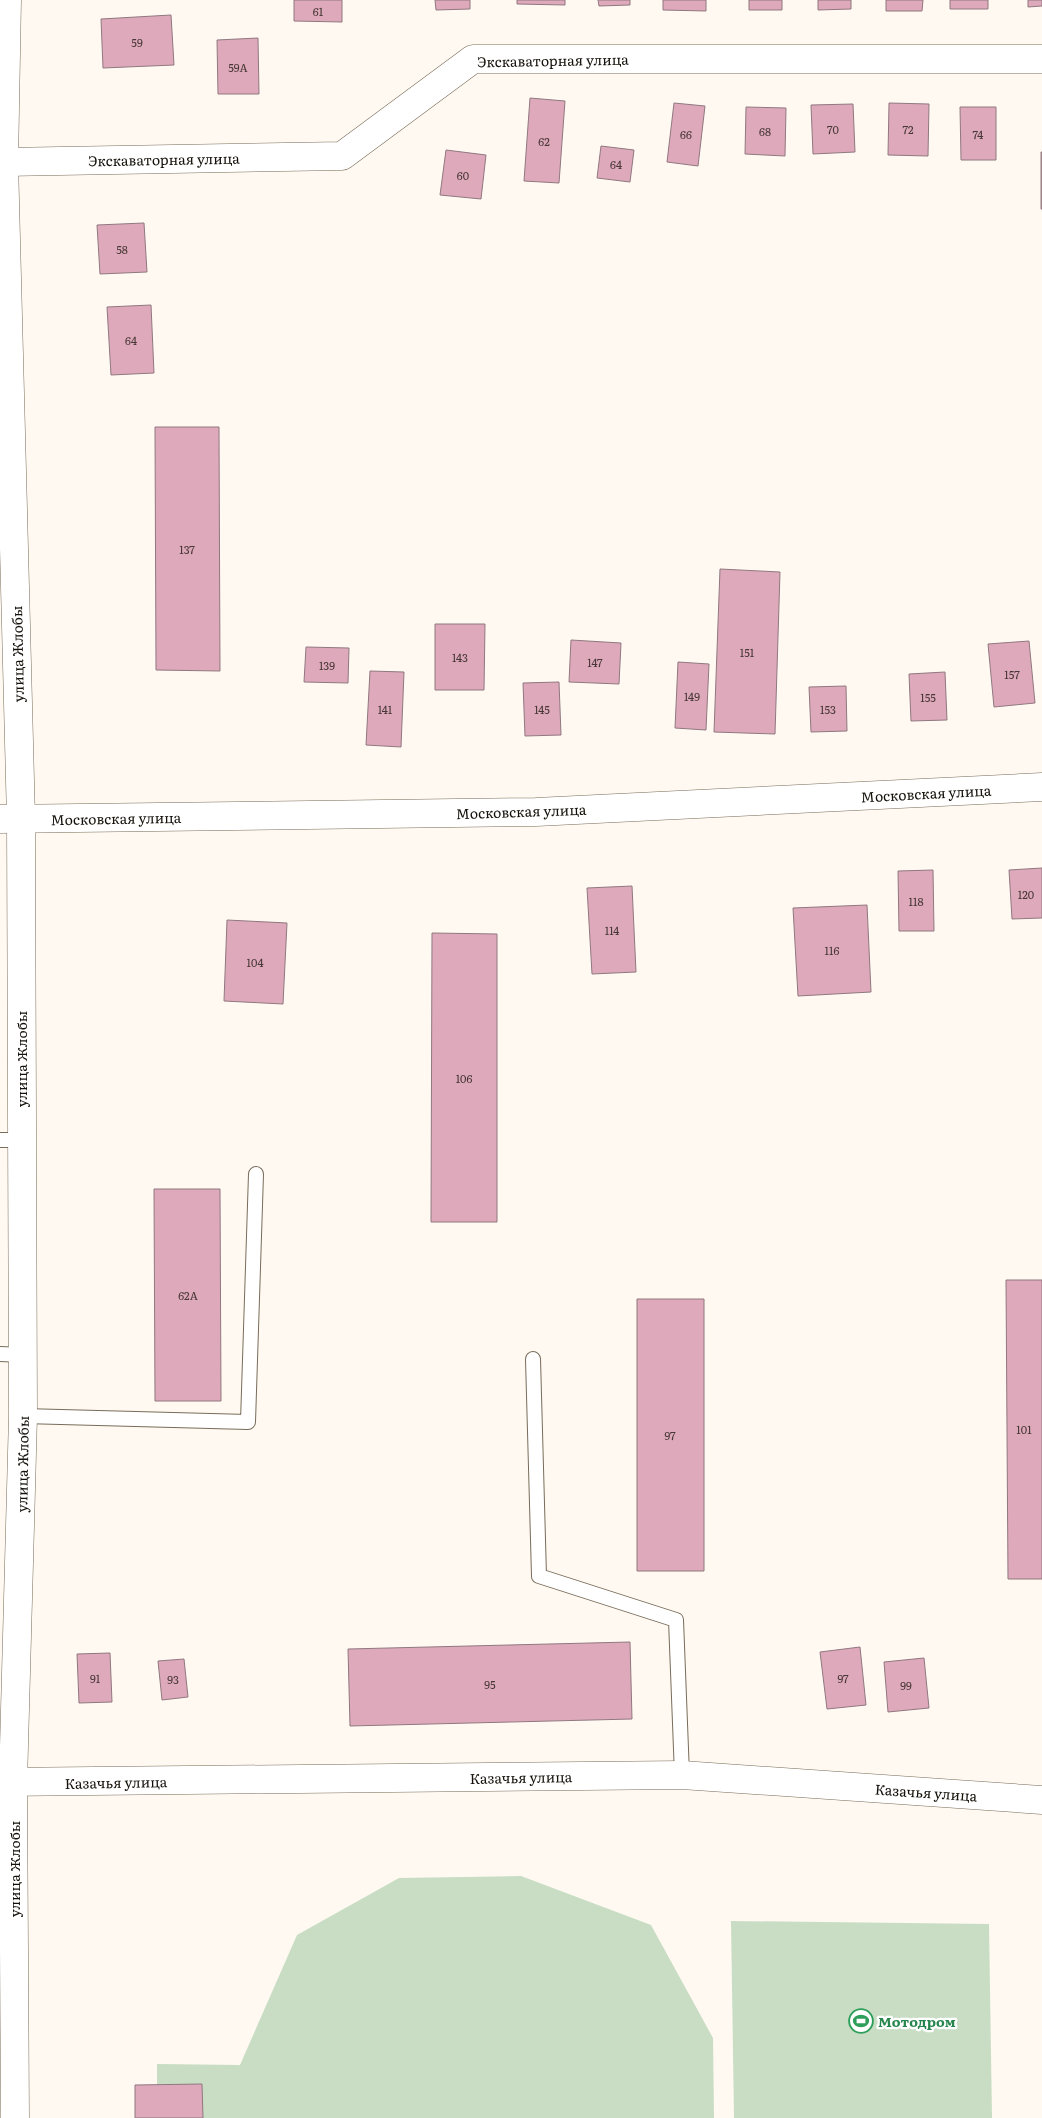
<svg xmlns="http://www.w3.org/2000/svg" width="1042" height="2118" viewBox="0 0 1042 2118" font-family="Literata,serif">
  <rect width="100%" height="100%" fill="#fff9f1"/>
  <path fill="#c8ddc4" d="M521,1876L651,1925L713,2038L714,2118H157V2064L240,2065L297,1935L399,1878Z
    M731,1921L989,1924L992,2118H734Z"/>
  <path fill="#dea9bb" stroke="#907880" d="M294,0H342V22L294,21Z
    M435,0H470V9L436,10Z
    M517,0H565V5L517,4Z
    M598,0H630V5L599,6Z
    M663,0H706V11L663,10Z
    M749,0H782V10H749Z
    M818,0H851V9L818,10Z
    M886,0H923L922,11H886Z
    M950,0H988V9H950Z
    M1028,0H1042V6L1028,7Z
    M171,15L174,65L103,68L101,19Z
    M258,38L259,94H218L217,40Z
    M530,98L565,101L559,183L524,181Z
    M674,103L705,106L698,166L667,162Z
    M889,103L929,104L928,156L888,155Z
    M853,104L855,152L813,154L811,105Z
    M746,107L786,108L785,156L745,154Z
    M960,107H996V160H961Z
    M601,146L634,150L630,182L597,178Z
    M446,150L486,155L481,199L440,195Z
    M1041,152H1042V209H1041Z
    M144,223L147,272L100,274L97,225Z
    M151,305L154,373L111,375L107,307Z
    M155,427H219L220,671L156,670Z
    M720,569L780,572L775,734L714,732Z
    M435,624H485L484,690H435Z
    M571,640L621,643L619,684L569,682Z
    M1029,641L1035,703L994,707L988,644Z
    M306,647L349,648L348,683L304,682Z
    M678,662L709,664L706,730L675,728Z
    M370,671L404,672L401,747L366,745Z
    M945,672L947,720L911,721L909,674Z
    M559,682L561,735L525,736L523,683Z
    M846,686L847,731L811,732L809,687Z
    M1042,868V918L1012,919L1009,870Z
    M933,870L934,931H899L898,871Z
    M632,886L636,972L592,974L587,888Z
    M867,905L871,992L798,996L793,908Z
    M227,920L287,923L283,1004L224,1001Z
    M432,933L497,934V1222H431Z
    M154,1189H220L221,1401H155Z
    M1006,1280H1042V1579H1008Z
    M637,1299H704V1571H637Z
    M630,1642L632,1719L350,1726L348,1649Z
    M860,1647L866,1705L827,1709L820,1652Z
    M110,1653L112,1702L79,1703L77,1654Z
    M924,1658L929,1708L888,1712L884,1662Z
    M184,1659L188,1697L162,1700L158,1661Z
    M202,2084L203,2118H135V2085Z"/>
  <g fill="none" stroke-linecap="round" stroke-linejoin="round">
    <g stroke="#786c5a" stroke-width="16">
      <path id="service" d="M0,1140H21
        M0,1354L23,1355
        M533,1359L539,1576L676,1620L682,1775
        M23,1416L248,1422L256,1174"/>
    </g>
    <g stroke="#786c5a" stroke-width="29">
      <path id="minor" d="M4,162L342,156L473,59H1042
        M0,819L536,812L1042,787
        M0,1782L682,1775L1042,1800"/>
    </g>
    <g stroke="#786c5a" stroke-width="29">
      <path id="tertiary" d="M7,0L4,162L21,819L23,1416L13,1783L15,2118"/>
    </g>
    <use href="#service" stroke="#fff" stroke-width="14"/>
    <use href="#minor" stroke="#fff" stroke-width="28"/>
    <use href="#tertiary" stroke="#fff" stroke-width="28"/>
  </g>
  <defs>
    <g id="stadium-ring" transform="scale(1.25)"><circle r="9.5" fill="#fff" stroke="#2e9e5b" stroke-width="1.5"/><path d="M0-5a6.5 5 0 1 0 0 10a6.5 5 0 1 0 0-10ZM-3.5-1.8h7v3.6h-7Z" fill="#2e9e5b"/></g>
  </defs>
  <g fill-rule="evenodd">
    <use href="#stadium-ring" x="861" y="2021"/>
  </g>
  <g text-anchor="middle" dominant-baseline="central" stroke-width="4.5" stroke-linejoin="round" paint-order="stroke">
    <g font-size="11" fill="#473736">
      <text x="318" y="11">61</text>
      <text x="137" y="42">59</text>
      <text x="238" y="67">59А</text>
      <text x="833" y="129">70</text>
      <text x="908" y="129">72</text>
      <text x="765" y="131">68</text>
      <text x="686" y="134">66</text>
      <text x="978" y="134">74</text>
      <text x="544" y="141">62</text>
      <text x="616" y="164">64</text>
      <text x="463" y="175">60</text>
      <text x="122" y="249">58</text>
      <text x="131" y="340">64</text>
      <text x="187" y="549">137</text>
      <text x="747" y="652">151</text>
      <text x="460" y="657">143</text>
      <text x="595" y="662">147</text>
      <text x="327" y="665">139</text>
      <text x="1012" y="674">157</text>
      <text x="692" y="696">149</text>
      <text x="928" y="697">155</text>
      <text x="385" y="709">141</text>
      <text x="542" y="709">145</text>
      <text x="828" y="709">153</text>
      <text x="1026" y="894">120</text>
      <text x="916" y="901">118</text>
      <text x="612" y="930">114</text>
      <text x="832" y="950">116</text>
      <text x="255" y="962">104</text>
      <text x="464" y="1078">106</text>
      <text x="188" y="1295">62А</text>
      <text x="1024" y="1429">101</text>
      <text x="670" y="1435">97</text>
      <text x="95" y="1678">91</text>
      <text x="843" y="1678">97</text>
      <text x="173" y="1679">93</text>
      <text x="490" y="1684">95</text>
      <text x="906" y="1685">99</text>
    </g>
    <g font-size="14" fill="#15110a" stroke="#fff">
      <text transform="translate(553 60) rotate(-1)">Экскаваторная улица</text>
      <text transform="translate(164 159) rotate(-1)">Экскаваторная улица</text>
      <text transform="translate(17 654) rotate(-91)">улица Жлобы</text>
      <text transform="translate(926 793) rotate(-3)">Московская улица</text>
      <text transform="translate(521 811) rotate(-2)">Московская улица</text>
      <text transform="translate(116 818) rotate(-1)">Московская улица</text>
      <text transform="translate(21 1059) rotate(-90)">улица Жлобы</text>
      <text transform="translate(22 1464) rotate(-89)">улица Жлобы</text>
      <text transform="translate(521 1777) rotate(-1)">Казачья улица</text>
      <text transform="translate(116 1782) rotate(-1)">Казачья улица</text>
      <text transform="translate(926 1792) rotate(4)">Казачья улица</text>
      <text transform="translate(14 1869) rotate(-90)">улица Жлобы</text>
    </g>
    <g font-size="14" font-weight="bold" fill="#27864d" stroke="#fff" text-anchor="start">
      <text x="878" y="2021">Мотодром</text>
    </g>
  </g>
</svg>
